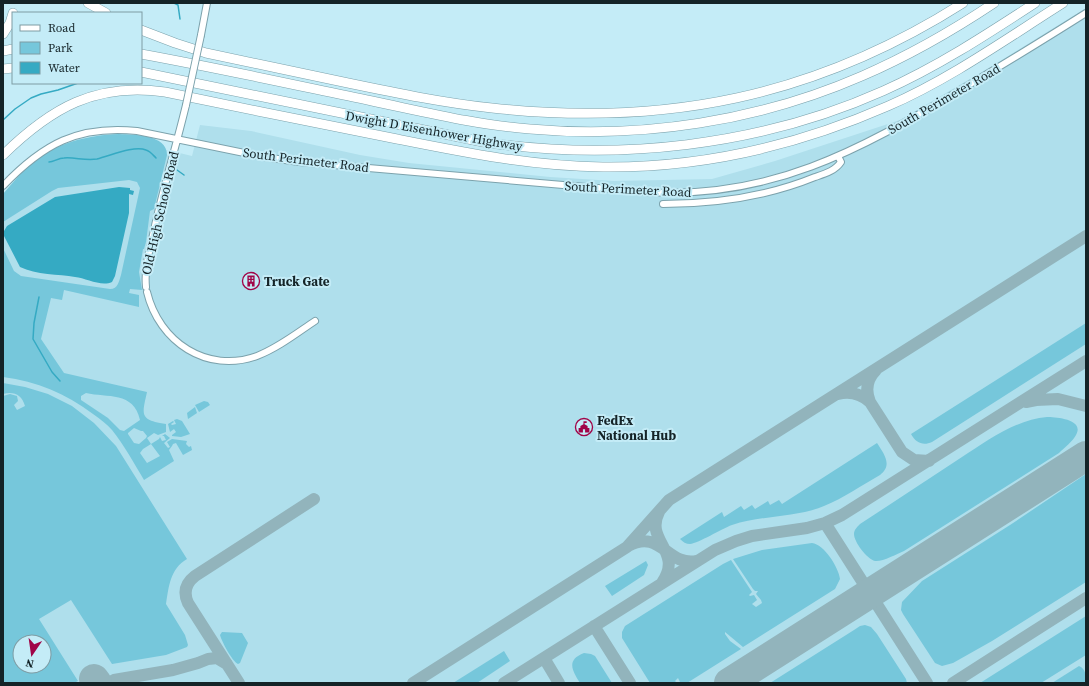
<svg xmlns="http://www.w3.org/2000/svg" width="1089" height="686" viewBox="0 0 1089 686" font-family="'Source Serif 4',serif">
  <rect width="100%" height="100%" fill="#c4ecf7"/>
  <path fill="#afdfec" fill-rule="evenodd" d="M1086,8V683H3V198L130,141L192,156L200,125L251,131L360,155L409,163L550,177L614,181L712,179L775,161L900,120L997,63ZM20,642H44V666H20Z"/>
  <path fill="#76c7db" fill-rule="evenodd" d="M119,134C134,135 167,134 167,155L154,209L150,211L146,242L144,249H143L139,272L142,290L130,289L129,293L139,295V307L64,290L62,300L51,298L41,339L64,373L147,392C142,415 139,420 166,424V432L158,435L154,433L147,438L151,444L159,439L160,437L162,441L166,440L164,436H162L165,434L170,438L164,443L168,448L170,447L167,442L172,439L187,441L186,444L189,447L191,446L192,450L183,455L176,443L173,444L172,446L169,450L174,461L144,480C134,463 124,445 112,430C107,424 100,419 93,414C66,394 37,381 3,377V248L14,271L21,276L110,289C118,289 119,281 121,275L140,188L137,182L129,180L58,188L52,191L3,222V194C12,184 20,173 30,164C55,143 88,135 119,134ZM86,393C107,398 134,391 140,420L124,431L120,430L108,418L81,400V396ZM134,428L141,431H143L147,436L146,438L139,444L134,443L128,434V433ZM151,444L160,456L147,463L140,453L143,449Z
    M1086,323V344L932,442C923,446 916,443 911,434Z
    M3,383L25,387L48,394L72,406L94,423L116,446L187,559C170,569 169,586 166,604L185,635L188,645L187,647L166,655L112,664L71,600L39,619L78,681L74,683H3V536L4,535L3,533V396L10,394L17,396L18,401L14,405L17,410L25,406C22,395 14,391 3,394ZM20,642H44V666H20Z
    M204,401L208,402L210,405L199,412L195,405Z
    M195,407L197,413L188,419L187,413Z
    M1047,417C1055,417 1085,419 1076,435C1073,441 1064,448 1059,453L904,551C897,554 882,562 875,561C867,559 854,542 854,534C854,530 857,527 860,524C894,502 928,479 962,457C987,441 1017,419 1047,417Z
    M177,419L182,421L190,434L181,437L172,436V435L176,432L174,429L170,432L168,424L173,421L174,422L171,424L172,425L176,424L174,420Z
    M877,443C884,454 893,465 880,475C862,485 844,498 824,506C795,518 762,515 732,525C721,529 699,543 690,544C686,544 683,542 680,539L722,512L724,517L741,506L744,510L752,505L755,509L768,501L770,505L779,500L782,504Z
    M1086,474V582L992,641L953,663L942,666L935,663L903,614L901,610L902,602L922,581L1010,525Z
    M812,543C824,544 839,568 840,579L835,589L743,647L725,632V634L730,641L741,649L687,683H678L680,682L678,678L675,681L677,683H650L622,638V632L625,626L723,564L731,560L752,592L749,595L750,596L754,595L757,600L752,604L756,607L762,603L761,600L756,594L758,591H755L753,589L733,559L762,550Z
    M646,561L648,565L644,575L612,596L605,586Z
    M1086,616V655L1041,683H980Z
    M865,625L871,627L877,634L906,679L907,683H770L854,630L860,626Z
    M222,632L242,633L248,643L240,663L238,664C232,661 222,642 220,635Z
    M504,651L510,661L477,683H453Z
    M584,653L591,654L595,656L612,683H580C572,670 566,660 584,653Z
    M1079,666C1086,669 1086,676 1086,683H1052Z"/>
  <path fill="#35aac3" d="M119,187L130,188V190L134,191L133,195L129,194V213L115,276L112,282C101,287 86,278 75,277C59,274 36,275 20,267L4,236V231L7,226L55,197Z"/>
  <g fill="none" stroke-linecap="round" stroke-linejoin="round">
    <path stroke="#35aac3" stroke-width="1.5" d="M174,3L178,5L180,19
      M3,120L15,109L31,98L41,94L58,90L78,83
      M49,162C54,162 58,158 64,158C75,157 85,161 97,159C110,156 134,145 146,150C150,151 153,155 156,158
      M177,170L184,175
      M39,297L34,323L33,339L52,372L60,381"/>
    <path stroke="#92b4bc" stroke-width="12" d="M876,370C867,379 865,390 870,402L902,452L914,460L929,461
      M838,394C850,391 861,394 870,402
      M1026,402L1036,400L1058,399L1086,406
      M659,512C644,541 684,551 662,583
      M825,523L927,683
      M628,546C661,528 667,567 697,561
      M594,626L630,683
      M544,658L559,683
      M108,683L114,680L173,670L198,663L208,659L217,658L227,664
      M239,683L188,603C183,592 186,583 195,576L314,499
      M413,683L627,547L669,500L1086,236
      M504,683L715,550L736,541L752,536L807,528L825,523L842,515L1086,361
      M953,683L1086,598"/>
    <path stroke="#92b4bc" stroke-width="30" d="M94,679L97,683
      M729,683L1086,456"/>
    <g stroke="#7ca2ac" stroke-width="8">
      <path id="minor" d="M201,35L207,3
        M3,186C43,144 78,125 137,131L264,157L299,162L644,192C769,200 858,151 962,89C1004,64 1045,39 1086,13
        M663,204C715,204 766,197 815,177C824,174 835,171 841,162L838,156
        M146,287C144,267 150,249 154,230C163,188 176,147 186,105
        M147,292C159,342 207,374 257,356C278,348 297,333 315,321"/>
    </g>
    <g stroke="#7ca2ac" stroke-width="10">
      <path id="highway" d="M88,3L106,13
        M141,30L175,43L206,53C253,63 301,73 348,83C396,93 444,103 492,108C665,127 815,97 963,3
        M3,34L10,23L13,13
        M3,51L13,49
        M141,54C218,68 295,85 372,101C425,112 477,125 530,129C642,139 759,121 862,76C908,56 952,31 994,3
        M3,69L13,68
        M141,72L483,142C617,162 760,146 883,91C937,67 986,35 1035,3
        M3,155C51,108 96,82 165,92C242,108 320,124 397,139C467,153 531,166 603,167C701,168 799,145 888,106C950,79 1006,39 1063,3"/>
    </g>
    <use href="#minor" stroke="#fff" stroke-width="6"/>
    <use href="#highway" stroke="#fff" stroke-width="9"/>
    <g stroke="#7ca2ac" stroke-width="8" stroke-linecap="butt">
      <path id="minor-bridge" d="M186,105L201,35"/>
    </g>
    <use href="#minor-bridge" stroke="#fff" stroke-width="6"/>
  </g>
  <defs>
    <g id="building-ring" transform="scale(0.9)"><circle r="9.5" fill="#c4ecf7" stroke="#a00548" stroke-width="1.5"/><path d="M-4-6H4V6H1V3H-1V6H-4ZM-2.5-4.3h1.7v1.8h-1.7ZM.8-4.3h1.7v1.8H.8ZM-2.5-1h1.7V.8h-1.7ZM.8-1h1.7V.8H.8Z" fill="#a00548"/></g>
    <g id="civic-ring" transform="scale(0.9)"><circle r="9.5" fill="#c4ecf7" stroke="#a00548" stroke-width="1.5"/><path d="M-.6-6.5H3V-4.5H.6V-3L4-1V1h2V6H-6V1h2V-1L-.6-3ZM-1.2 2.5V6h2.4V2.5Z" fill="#a00548"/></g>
  </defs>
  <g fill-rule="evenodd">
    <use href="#building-ring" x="251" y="281"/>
    <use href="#civic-ring" x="584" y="427"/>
  </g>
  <g text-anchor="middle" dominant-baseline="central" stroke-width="4" stroke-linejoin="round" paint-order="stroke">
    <g font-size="13" fill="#142327" stroke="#c4ecf7">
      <text transform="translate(944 99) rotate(-30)">South Perimeter Road</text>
      <text transform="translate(434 131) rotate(10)">Dwight D Eisenhower Highway</text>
      <text transform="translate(306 160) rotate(7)">South Perimeter Road</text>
      <text transform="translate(628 189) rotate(3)">South Perimeter Road</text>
      <text transform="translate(160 213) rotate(-77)">Old High School Road</text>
    </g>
    <g font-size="13" font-weight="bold" fill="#142327" stroke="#c4ecf7" text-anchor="start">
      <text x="264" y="281">Truck Gate</text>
      <text x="597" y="420">FedEx<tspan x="597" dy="15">National Hub</tspan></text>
    </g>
  </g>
  <rect width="1089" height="686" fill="none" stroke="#142327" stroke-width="8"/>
  <rect x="12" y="12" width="130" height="72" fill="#c4ecf7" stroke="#7e9ca4"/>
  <rect x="20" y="25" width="20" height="6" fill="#ffffff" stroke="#7e9ca4"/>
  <text x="48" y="32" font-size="12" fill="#142327">Road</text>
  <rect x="20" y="42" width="20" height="12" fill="#76c7db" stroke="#7e9ca4"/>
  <text x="48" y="52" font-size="12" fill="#142327">Park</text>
  <rect x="20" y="62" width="20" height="12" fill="#35aac3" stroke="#7e9ca4"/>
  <text x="48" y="72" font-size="12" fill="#142327">Water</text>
  <g transform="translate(32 654) rotate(193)"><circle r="19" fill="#c4ecf7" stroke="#7e9ca4"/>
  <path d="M0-3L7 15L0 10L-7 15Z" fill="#a00548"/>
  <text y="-6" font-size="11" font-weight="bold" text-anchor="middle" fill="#142327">N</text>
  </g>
</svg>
